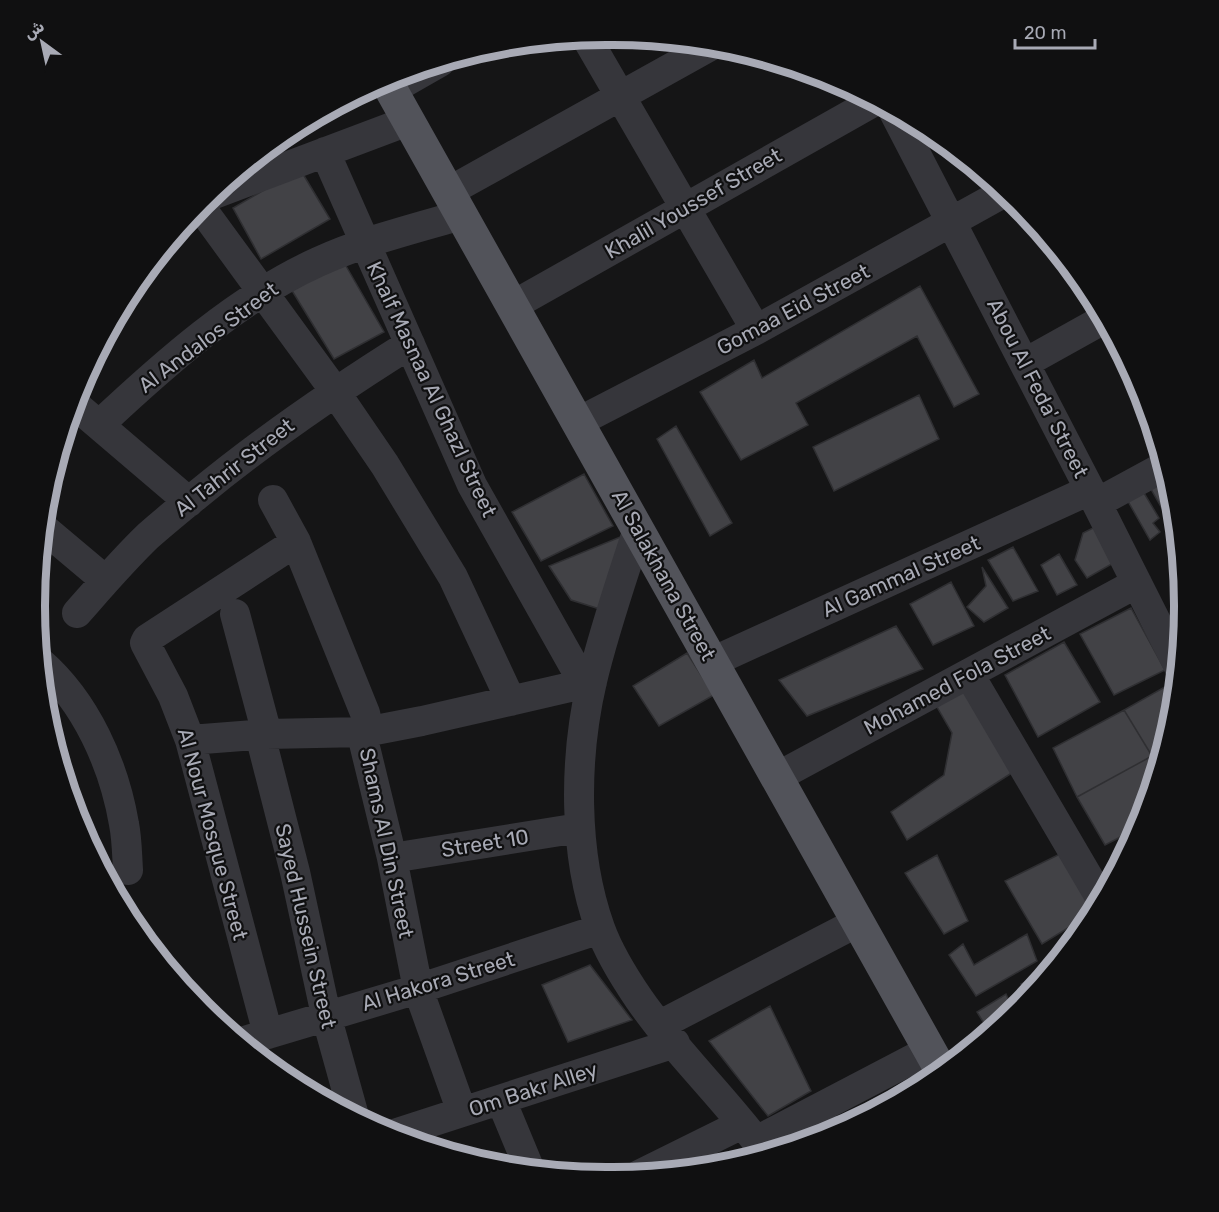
<svg xmlns="http://www.w3.org/2000/svg" width="1219" height="1212" viewBox="0 0 1219 1212" font-family="Rubik,Cairo,sans-serif">
  <rect width="100%" height="100%" fill="#151516"/>
  <path fill="#424246" stroke="#2f2f32" stroke-width="1.5" d="M300,169L330,219L261,259L233,208Z
    M342,259L384,332L334,359L291,289Z
    M920,286L979,394L954,407L917,336L796,403L808,425L741,460L700,392L754,360L762,378Z
    M919,395L939,439L834,491L813,447Z
    M676,426L732,523L710,536L657,439Z
    M584,474L613,526L541,561L512,512Z
    M1157,478L1171,501L1164,512L1148,484Z
    M1141,488L1159,518L1153,523L1160,532L1150,540L1125,496Z
    M1097,526L1117,561L1087,578L1075,560L1083,533Z
    M630,533L606,611L571,600L549,566Z
    M1013,547L1038,591L1013,601L988,560Z
    M1059,554L1077,585L1057,595L1041,565Z
    M982,567L1008,608L984,622L967,607L986,586Z
    M951,582L974,626L933,645L910,604Z
    M1131,608L1165,670L1114,695L1080,634Z
    M896,626L923,669L807,716L779,680Z
    M1064,642L1100,702L1038,737L1005,675Z
    M687,653L714,695L659,726L633,686Z
    M967,682L1018,769L907,840L891,812L944,775L952,733L933,700Z
    M1170,684L1176,694L1174,717L1164,749L1152,756L1124,710Z
    M1124,710L1152,756L1077,797L1053,748Z
    M1152,756L1158,767L1141,824L1140,827L1105,845L1077,797Z
    M1066,851L1094,912L1042,944L1005,881Z
    M937,855L968,921L944,934L905,873Z
    M1027,934L1037,961L976,996L949,955L963,944L974,965Z
    M590,965L632,1020L568,1042L542,985Z
    M1048,970L1049,971L1028,997L1021,984Z
    M1006,994L1014,1012L990,1033L977,1012Z
    M770,1006L811,1091L768,1116L709,1041Z"/>
  <g fill="none" stroke-linecap="round" stroke-linejoin="round">
    <path stroke="#36363b" stroke-width="30" d="M586,37L756,330
      M391,90L440,62
      M894,112L1090,490L1179,667
      M325,152L472,485L584,684
      M448,192L714,44
      M209,196L408,121
      M199,205L329,383L385,465L453,577L511,701
      M512,306L875,101
      M1025,363L1104,319
      M73,403L189,502
      M578,422L756,330L1005,192
      M99,425C163,365 238,298 318,262C364,241 413,229 461,215
      M273,500L296,542L365,713L367,722L364,743L392,858L418,989L462,1112
      M1097,503L1165,466
      M42,527L105,580
      M638,529C622,579 604,630 592,681C574,758 573,853 600,928C609,953 624,977 639,999C677,1054 727,1100 766,1154
      M77,613C100,587 123,560 148,536C164,522 181,508 197,495C266,438 335,391 410,344
      M235,614L267,734
      M40,662C86,702 114,765 124,824C127,839 127,855 128,870
      M712,662L1090,490
      M969,674L1101,899
      M260,735L295,872L326,1015L354,1116
      M190,740L267,734L365,732L422,721L592,682
      M777,777L1137,583
      M392,858L579,828
      M660,1025L858,922
      M268,1034L190,740L173,696L145,643L147,639L296,542
      M241,1042L418,989L600,929
      M501,1100L530,1170
      M816,1110L830,1134
      M391,1135L675,1043
      M756,1141L930,1050
      M639,1175L742,1124"/>
    <path stroke="#52535a" stroke-width="33" d="M385,79L942,1072"/>
  </g>
  <g text-anchor="middle" dominant-baseline="central" stroke-width="4.5" stroke-linejoin="round" paint-order="stroke">
    <g font-size="21" fill="#a8aab5" stroke="#101011">
      <text transform="translate(693 203) rotate(-30)">Khalil Youssef Street</text>
      <text transform="translate(793 309) rotate(-28)">Gomaa Eid Street</text>
      <text transform="translate(208 337) rotate(-37)">Al Andalos Street</text>
      <text transform="translate(1038 388) rotate(63)">Abou Al Feda' Street</text>
      <text transform="translate(432 389) rotate(65)">Khalf Masnaa Al Ghazl Street</text>
      <text transform="translate(234 467) rotate(-38)">Al Tahrir Street</text>
      <text transform="translate(664 575) rotate(61)">Al Salakhana Street</text>
      <text transform="translate(901 576) rotate(-24)">Al Gammal Street</text>
      <text transform="translate(957 680) rotate(-28)">Mohamed Fola Street</text>
      <text transform="translate(213 834) rotate(75)">Al Nour Mosque Street</text>
      <text transform="translate(387 843) rotate(78)">Shams Al Din Street</text>
      <text transform="translate(485 843) rotate(-9)">Street 10</text>
      <text transform="translate(306 926) rotate(77)">Sayed Hussein Street</text>
      <text transform="translate(438 981) rotate(-17)">Al Hakora Street</text>
      <text transform="translate(533 1089) rotate(-18)">Om Bakr Alley</text>
    </g>
  </g>
  <path d="M0 0H1219V1212H0ZM606 45H613A561 561 0 0 1 1174 606V606A561 561 0 0 1 613 1167H606A561 561 0 0 1 45 606V606A561 561 0 0 1 606 45Z" fill="#101011" fill-rule="evenodd"/>
  <path fill="none" stroke="#a8aab5" stroke-width="8" d="M606 45H613A561 561 0 0 1 1174 606V606A561 561 0 0 1 613 1167H606A561 561 0 0 1 45 606V606A561 561 0 0 1 606 45Z"/>
  <g transform="translate(42 42) rotate(327)" stroke="#101011" stroke-width="4.5" paint-order="stroke">
  <path d="M0-4.5L10 22L0 15L-10 22Z" fill="#a8aab5"/>
  <text y="-9" font-size="16" font-weight="bold" text-anchor="middle" fill="#a8aab5">ش</text>
  </g>
  <path d="M1015 39v9h80v-9" fill="none" stroke="#a8aab5" stroke-width="3"/>
  <text x="1024" y="39" font-size="18" fill="#a8aab5" stroke="#101011" stroke-width="4.5" paint-order="stroke">20 m</text>
</svg>
